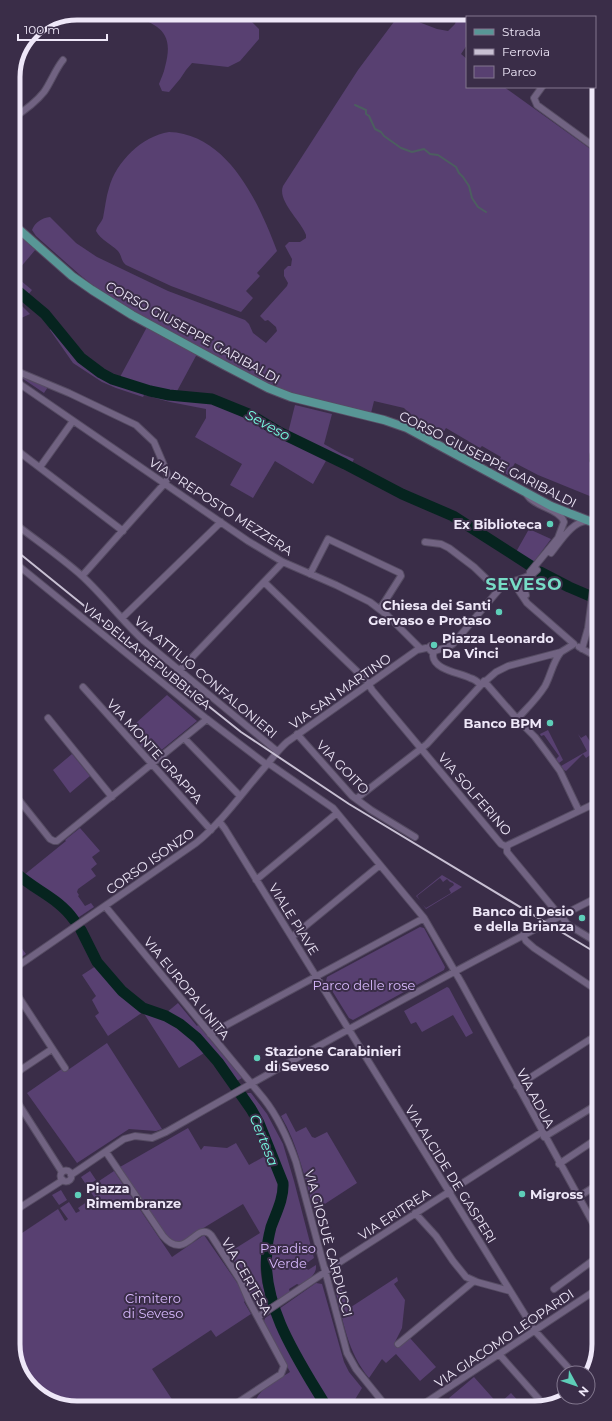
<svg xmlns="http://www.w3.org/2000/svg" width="612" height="1421" viewBox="0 0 612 1421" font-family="Montserrat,sans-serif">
  <rect width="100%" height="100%" fill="#3a2d48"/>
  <path fill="#584071" d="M129,13H243L259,29V39L240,61L228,67L192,63L186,70L180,79L169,92L162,91L159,84C161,78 164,73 165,67C175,30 158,26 129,13Z
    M470,13L472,17H467V45L461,54L467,59V87H504L596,153L597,425L589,456V461L597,476V499L538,475L515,463L508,475L495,468L501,457L482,446L480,448L446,428L443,433L425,423L423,426L408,416V412L404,408L374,401L371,413C334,404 297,397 262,381L109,298L80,275L36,236L32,230C35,222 42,218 50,217L76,243L97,257L168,291L245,320L249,324L253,333L266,343L277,331L276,327L268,320L265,321L260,316L287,286L288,283L284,276V270L288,266H291L292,259L285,246L289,242H300L306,238V235C301,221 277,201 283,186L358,70L396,19L399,16H403L437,29L448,31L455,24L458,14Z
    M169,132C228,134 259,203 277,251L257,273L260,276L246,291L253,298L241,312L171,286L126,265C121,261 122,256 118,251C111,244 101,240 96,231C97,226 101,223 103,218C105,208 106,197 109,188C116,162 142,136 169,132Z
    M14,230L36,249L14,275L32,290L28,295L14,283Z
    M14,298L30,314L17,320L14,319Z
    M147,327L197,354L176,393L160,390L120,377Z
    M51,328L78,362L112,382L160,397L214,404L233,410L244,415L279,436L327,459L313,484L275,461L253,498L230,485L242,464L195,437L206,418V409L170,402L144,395L143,397L116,388L102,382L73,363L50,330Z
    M14,373L48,387L44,393L16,374L14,376Z
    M295,405L332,414L324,444L342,454L354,459L352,463L288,433Z
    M529,529L551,539L533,563L516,552Z
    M167,695L197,721L159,752L151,743L144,750L138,743L146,735L136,723Z
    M548,730L563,760L559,763L556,759L559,756L544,735L541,736L540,734Z
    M578,734L581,738L586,735L596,751L586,758L583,754L566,771L564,770L561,766L587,751Z
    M72,754L90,776L70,793L53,770Z
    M80,828L100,851L92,857L97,864L91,869L96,876L78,889L77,892L79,895L78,896L85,906L91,903L94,907L76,919L64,903L21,875L15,869V866L24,875L66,841L65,840Z
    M442,875L462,887L426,909L423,905L426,908L451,893L449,889L454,885L453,883L450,882L447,879L443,882L440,878L417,896L420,900L416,896Z
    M420,927L424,928L445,967L444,970L353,1020L349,1018L326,981L327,977Z
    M15,939L26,954L15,961Z
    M96,966C110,980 122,998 140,1009C147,1013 155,1015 163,1018C180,1025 195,1036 206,1052L179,1068L143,1012L108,1036L95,1016L99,1013L92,1000L96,996L82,975Z
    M447,987L449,988L473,1033L466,1037L453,1015L422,1032L416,1022L411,1024L404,1011Z
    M178,1003L197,1026L198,1025L242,1078L237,1081C215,1054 196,1031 166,1013Z
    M107,1043L162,1129L156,1131L129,1129L77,1163L27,1093L63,1068L65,1072Z
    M248,1093H251L267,1114L283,1144L294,1181L314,1258L304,1265L308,1270L316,1265C317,1276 307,1280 299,1285L297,1284L289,1289L290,1292L277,1300L270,1270V1259L275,1227L286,1198V1185L265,1128L257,1112L245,1095Z
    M286,1113L296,1132L306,1127L312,1137L315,1138L327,1132L357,1183L314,1211C305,1179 298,1145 281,1116Z
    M188,1128L201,1150L204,1146L227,1148L236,1143L249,1165L267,1155C273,1168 281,1181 279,1196C266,1235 250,1264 270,1304C258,1312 253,1303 249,1291C248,1288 249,1284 248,1282C243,1272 234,1262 228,1253L260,1233L243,1204L182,1241L174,1242L167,1236L164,1232L120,1167Z
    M90,1171L96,1180L87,1186L81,1177Z
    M114,1171L172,1257L204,1235L240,1287L245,1301L244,1302L251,1314L216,1337L211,1330L152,1369L177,1407L73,1408L38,1395L16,1365V1237L58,1209L65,1221L68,1219L60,1208L69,1202L76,1213L80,1211L78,1208L91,1199L93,1202L96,1200L88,1188L97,1182L104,1194L108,1192L99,1181Z
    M61,1190L67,1200L59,1205L52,1195Z
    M397,1277L398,1281L394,1284L405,1300L402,1328L394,1344L397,1348L409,1337L436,1367L420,1381L396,1354L386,1363L382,1359L369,1378C347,1351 344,1323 335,1290L341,1286L348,1309Z
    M316,1283L322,1284L344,1362L349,1372L362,1388L351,1406H330C311,1375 291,1343 279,1309Z
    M273,1313C284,1346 305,1376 322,1406L255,1407C254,1390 278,1380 290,1372L264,1321L265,1318Z
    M474,1377L499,1405H455L449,1398Z
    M511,1393L522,1405H504L501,1402Z"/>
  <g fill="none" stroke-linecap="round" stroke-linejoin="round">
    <path stroke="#4c5e60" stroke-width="2" d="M355,105L366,110V114L369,116L375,129L381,132L384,136L401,148L412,152L424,149L430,154L438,155L456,167L459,173L463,177L469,186L472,198L478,207L486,212"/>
    <path stroke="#06241f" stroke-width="11" d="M14,288L45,314L81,358L101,373L112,379L150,391L169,395L212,399L249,414L279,432L345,464L402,494L453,516L531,566
      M540,572L569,587L597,599
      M15,872C34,890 59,898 74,920
      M81,930L97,962L122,991L143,1008L166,1016L180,1024L197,1038L218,1062L251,1109L259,1123L283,1183C284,1198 276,1213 271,1227C269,1235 267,1243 267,1251C261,1306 299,1361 326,1406"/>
    <g stroke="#564c63" stroke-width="8">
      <path id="minor" d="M595,81H596
        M542,87L534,98L537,105L596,148
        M13,118C24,111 36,102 44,92C51,82 55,70 63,60
        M14,370L69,393L136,425L154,442L166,470L168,478L165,483L82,576
        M14,380L248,541L283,562L336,585L370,602L387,615L420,648
        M597,444C593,453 592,460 597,469
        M14,448L123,531
        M40,467L73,421
        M527,495C535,507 560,509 564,522L558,538L530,572
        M14,523C37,541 61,557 82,576C104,596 122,621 144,641L277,751
        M425,542L441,544L449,548L474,567L498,590
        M551,553C560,542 573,520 588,521
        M14,562L207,719L267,765
        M310,574L328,539L400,573L401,576L380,609
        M264,582L367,681L372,690L501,844L505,846L508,845
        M122,618L221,522
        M579,647L597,657
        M582,649L588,628L593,590
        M434,651L448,647L453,644L502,586C513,579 528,580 537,570
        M434,651L432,652L430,650V646L433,645L435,647C435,650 433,653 433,656C434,670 461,673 470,678C474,679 478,682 481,685
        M180,670L283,562
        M484,681L519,721L535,737L547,753L560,771L579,811
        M83,687L211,830
        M48,718L112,797
        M517,719C527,708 537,699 545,686C551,675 553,661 561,652
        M297,734L352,796L371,810L415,837
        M184,738L240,796
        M268,763L333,808L424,918L461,982L599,1234
        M15,795L50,839L54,841H57L207,719
        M356,799L427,744L481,685L496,672L508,666L561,652L574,644L527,603L515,585L517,580H519L522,581L526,595
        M219,821L225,829L535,1331L573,1373
        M508,845L598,802
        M508,845L507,848V852L560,916
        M256,880L337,813
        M105,906L264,1099C279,1118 288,1139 296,1162L347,1353L356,1369L386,1406
        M561,915L567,924L598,943
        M523,935L526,941L534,948L598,991
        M292,937L380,865
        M15,968L196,843C222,822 242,793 264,768C272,759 278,750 287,742L417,650L426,648
        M16,993L65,1068
        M210,1034L424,918
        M16,1073L52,1049
        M517,1086L589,1040L598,1036
        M16,1100L62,1172
        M544,1137L598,1104
        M106,1152L163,1236C186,1263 196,1220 211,1235L240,1280L249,1301L284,1366L281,1374L231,1407
        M559,1164L598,1138
        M60.5 1176a5.5 5.5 0 1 1 11 0a5.5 5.5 0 1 1-11 0Z
        M71,1175L124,1139L135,1136L152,1138L166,1132C308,1051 451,971 598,897
        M578,1197L599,1184
        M16,1210L63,1180
        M415,1213L436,1236L453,1261L466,1277L477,1282L510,1291
        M554,1289L599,1256
        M258,1317L340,1262L542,1132
        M398,1344L474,1281
        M499,1354L544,1405
        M422,1405L599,1288"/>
    </g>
    <g stroke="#564c63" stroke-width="10">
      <path id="major" d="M14,225L72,276L92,290L132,315L224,365L268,388L291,397L384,420L407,428L551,506L597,524"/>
    </g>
    <use href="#minor" stroke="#716382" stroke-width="6"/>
    <use href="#major" stroke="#589696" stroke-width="8"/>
    <path stroke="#c8c0d3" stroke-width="2" d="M14,549L177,681L241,732L349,804L598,954"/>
  </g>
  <g fill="#5eceb8" stroke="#3a2d48" stroke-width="1.5">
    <circle cx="550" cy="524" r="4"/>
    <circle cx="499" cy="612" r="4"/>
    <circle cx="434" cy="645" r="4"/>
    <circle cx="550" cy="723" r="4"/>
    <circle cx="582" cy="918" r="4"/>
    <circle cx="257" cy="1058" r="4"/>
    <circle cx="522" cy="1194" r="4"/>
    <circle cx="78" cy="1195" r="4"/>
  </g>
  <g text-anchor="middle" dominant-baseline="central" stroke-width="4" stroke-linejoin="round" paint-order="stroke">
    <g font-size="13" fill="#eee7f8" stroke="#3a2d48">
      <text transform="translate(193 332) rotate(29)">CORSO GIUSEPPE GARIBALDI</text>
      <text transform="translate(488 459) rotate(27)">CORSO GIUSEPPE GARIBALDI</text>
      <text transform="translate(221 506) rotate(33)">VIA PREPOSTO MEZZERA</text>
      <text transform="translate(147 656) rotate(39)">VIA DELLA REPUBBLICA</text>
      <text transform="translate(206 677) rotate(40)">VIA ATTILIO CONFALONIERI</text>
      <text transform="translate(340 691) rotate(-35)">VIA SAN MARTINO</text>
      <text transform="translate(155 751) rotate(48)">VIA MONTE GRAPPA</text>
      <text transform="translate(343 767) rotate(46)">VIA GOITO</text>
      <text transform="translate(475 794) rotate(49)">VIA SOLFERINO</text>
      <text transform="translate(150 861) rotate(-35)">CORSO ISONZO</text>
      <text transform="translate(294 919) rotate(58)">VIALE PIAVE</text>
      <text transform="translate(187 988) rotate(51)">VIA EUROPA UNITA</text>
      <text transform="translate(536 1098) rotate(62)">VIA ADUA</text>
      <text transform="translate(451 1174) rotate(58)">VIA ALCIDE DE GASPERI</text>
      <text transform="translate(394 1214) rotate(-33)">VIA ERITREA</text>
      <text transform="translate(329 1243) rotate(75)">VIA GIOSUÈ CARDUCCI</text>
      <text transform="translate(247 1276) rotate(60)">VIA CERTESA</text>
      <text transform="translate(504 1338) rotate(-34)">VIA GIACOMO LEOPARDI</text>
    </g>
    <g font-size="13" font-weight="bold" fill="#eee7f8" stroke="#3a2d48" text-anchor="end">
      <text x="542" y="524">Ex Biblioteca</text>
      <text x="491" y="605">Chiesa dei Santi<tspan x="491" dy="15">Gervaso e Protaso</tspan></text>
      <text x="442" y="638" text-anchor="start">Piazza Leonardo<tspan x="442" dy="15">Da Vinci</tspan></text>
      <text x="542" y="723">Banco BPM</text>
      <text x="574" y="911">Banco di Desio<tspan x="574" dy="15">e della Brianza</tspan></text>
      <text x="265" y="1051" text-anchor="start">Stazione Carabinieri<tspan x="265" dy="15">di Seveso</tspan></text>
      <text x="86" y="1188" text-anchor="start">Piazza<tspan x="86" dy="15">Rimembranze</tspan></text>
      <text x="530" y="1194" text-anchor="start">Migross</text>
    </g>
    <g font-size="13" fill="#d8b9fd" stroke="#3a2d48">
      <text x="364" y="985">Parco delle rose</text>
      <text x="288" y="1248">Paradiso<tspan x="288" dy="15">Verde</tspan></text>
      <text x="153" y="1298">Cimitero<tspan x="153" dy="15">di Seveso</tspan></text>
    </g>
    <g font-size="14" font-style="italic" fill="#76fce1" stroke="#3a2d48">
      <text transform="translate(268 425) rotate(29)">Seveso</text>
      <text transform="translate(264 1140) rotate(68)">Certesa</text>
    </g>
    <g font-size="17" font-weight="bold" letter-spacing="1" fill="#77dcc6" stroke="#3a2d48">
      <text x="524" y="584">SEVESO</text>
    </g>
  </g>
  <path d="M0 0H612V1421H0ZM77 20H535A57 57 0 0 1 592 77V1344A57 57 0 0 1 535 1401H77A57 57 0 0 1 20 1344V77A57 57 0 0 1 77 20Z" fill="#3a2d48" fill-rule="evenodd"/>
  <path fill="none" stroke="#eee7f8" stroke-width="5" d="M77 20H535A57 57 0 0 1 592 77V1344A57 57 0 0 1 535 1401H77A57 57 0 0 1 20 1344V77A57 57 0 0 1 77 20Z"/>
  <rect x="466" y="16" width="130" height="72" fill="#3a2d48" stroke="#82778e"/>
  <rect x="474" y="29" width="20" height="6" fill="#589696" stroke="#82778e"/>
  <text x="502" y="36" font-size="12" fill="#eee7f8">Strada</text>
  <rect x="474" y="49" width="20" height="6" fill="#c8c0d3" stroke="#82778e"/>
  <text x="502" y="56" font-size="12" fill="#eee7f8">Ferrovia</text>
  <rect x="474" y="66" width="20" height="12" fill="#584071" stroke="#82778e"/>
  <text x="502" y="76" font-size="12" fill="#eee7f8">Parco</text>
  <g transform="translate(576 1385) rotate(130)"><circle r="19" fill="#3a2d48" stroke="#82778e"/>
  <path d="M0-3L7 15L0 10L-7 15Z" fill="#5eceb8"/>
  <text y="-6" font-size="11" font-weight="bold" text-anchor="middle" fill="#eee7f8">N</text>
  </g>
  <path d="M18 34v6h89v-6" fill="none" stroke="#eee7f8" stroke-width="2"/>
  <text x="24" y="34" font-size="12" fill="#eee7f8" stroke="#3a2d48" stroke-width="3" paint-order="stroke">100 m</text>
</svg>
